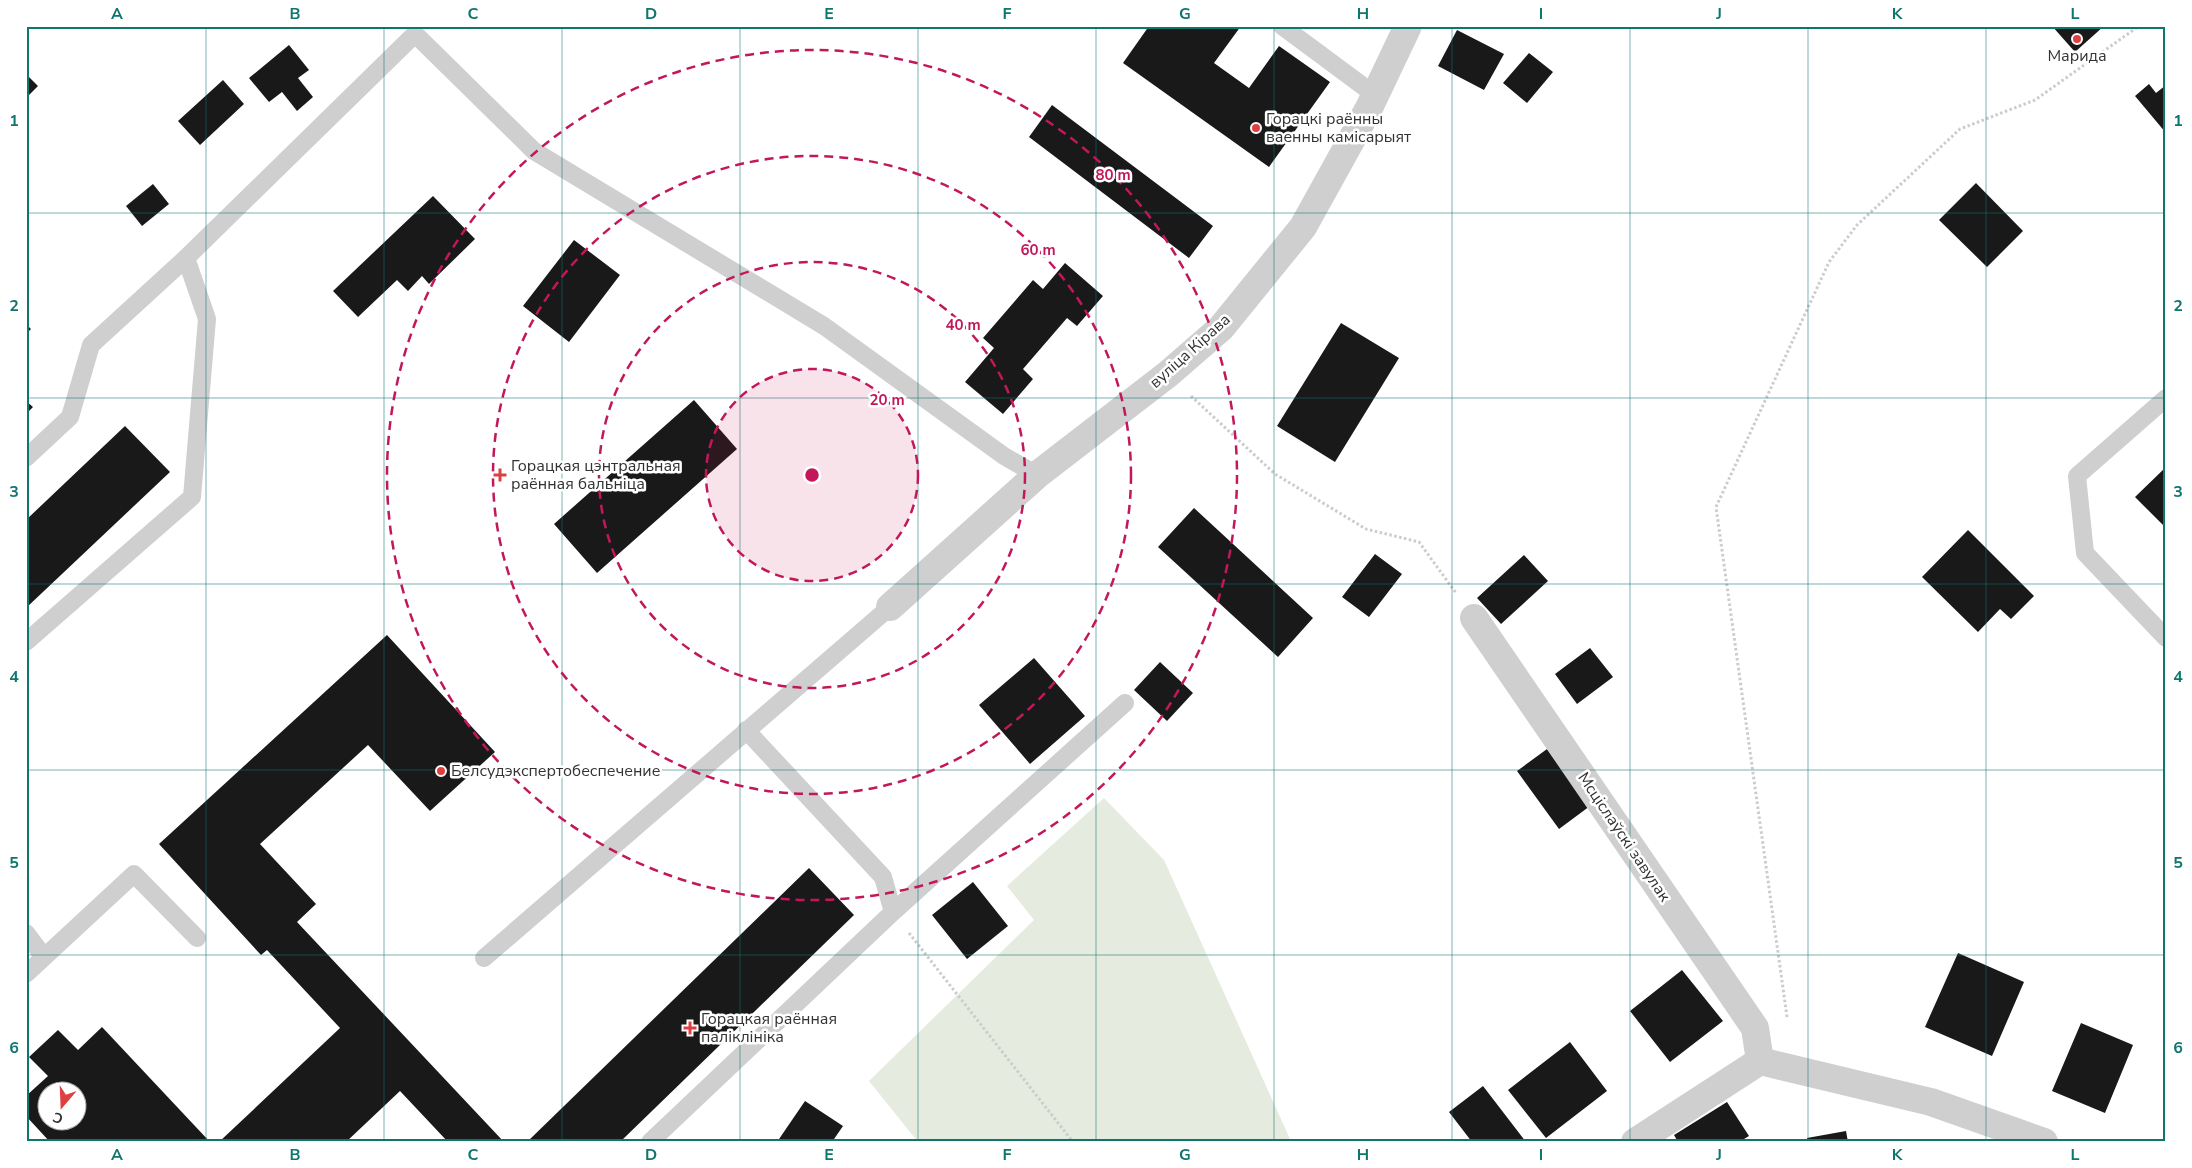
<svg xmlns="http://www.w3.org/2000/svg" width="2192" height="1168" viewBox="0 0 2192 1168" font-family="'Nunito Sans',sans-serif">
  <rect width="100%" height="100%" fill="#fff"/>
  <path fill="#e5ebdf" d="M1104,798L1164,860L1290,1139L1288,1142H918L869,1081L1034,920L1007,886Z"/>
  <path fill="#191919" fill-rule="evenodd" d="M1149,26H1241L1214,63L1249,88L1279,46L1330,82L1269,167L1123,63Z
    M2052,26H2104L2075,52Z
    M1457,30L1504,54L1484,90L1438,66Z
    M289,45L309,70L298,78L313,97L297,111L282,92L269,102L249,78Z
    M1529,53L1553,72L1527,103L1503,83Z
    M26,74L38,86L26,98Z
    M223,80L244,104L200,145L178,121Z
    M2149,84L2156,93L2166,85V133L2135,96Z
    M1052,105L1213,226L1189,258L1029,137Z
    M1976,183L2023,231L1987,267L1939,220Z
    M153,184L169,204L142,226L126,206Z
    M433,196L475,239L429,284L422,276L408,291L397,280L358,317L333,291Z
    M574,240L620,275L569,342L523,306Z
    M1065,263L1103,296L1077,326L1067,318L1023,369L1033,379L1003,414L965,382L994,348L983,338L1033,280L1043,289Z
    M1341,323L1399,358L1335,462L1277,426Z
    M26,324L31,329L26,334Z
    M694,400L737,449L597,573L554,524Z
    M26,401L33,407L26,414Z
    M125,426L170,472L26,608V520Z
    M2166,467V528L2135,497Z
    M1194,508L1313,618L1278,657L1158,547Z
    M1968,530L2034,596L2011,619L2000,609L1978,632L1922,577Z
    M1375,554L1402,574L1369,617L1342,597Z
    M1524,555L1548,581L1501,624L1477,598Z
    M387,635L495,752L430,811L368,745L260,844L316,904L297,922L504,1142H448L400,1091L346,1142H219L340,1028L267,950L261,955L159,844Z
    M1590,648L1613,677L1577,704L1555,674Z
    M1034,658L1085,716L1030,764L979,705Z
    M1160,662L1193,693L1167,721L1134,690Z
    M1547,749L1590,806L1559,829L1517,771Z
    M809,868L854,915L620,1142H527Z
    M973,882L1008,926L967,959L932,915Z
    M1958,953L2024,982L1992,1056L1925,1027Z
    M1682,970L1723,1021L1670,1062L1630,1011Z
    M2081,1023L2133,1045L2105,1113L2052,1091Z
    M102,1027L210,1142H50L26,1116V1096L48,1076L29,1057L58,1030L78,1050ZM48,1090H78V1120H48Z
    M1570,1042L1607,1091L1546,1138L1508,1090Z
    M1483,1086L1526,1142H1472L1449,1112Z
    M805,1101L843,1126L832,1142H777Z
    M1727,1102L1749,1136L1739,1142H1678L1674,1135Z
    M1846,1131L1848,1142H1808L1807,1138Z"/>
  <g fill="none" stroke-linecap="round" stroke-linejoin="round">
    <path stroke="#ccc" stroke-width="3" stroke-dasharray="2.5 2.5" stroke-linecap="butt" d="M1191,396L1275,474L1366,529L1419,542L1456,593
      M909,933L1073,1142
      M1787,1017L1716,507L1829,262L1857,225L1960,129L2035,100L2139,26"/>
    <path stroke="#cfcfcf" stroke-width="18" d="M1282,26L1375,95
      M2166,398L2077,476L2085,553L2166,638
      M26,458L70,417L91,345L186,258L415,34L534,151L824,326L1004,456L1037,475
      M26,642L192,497L207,319L186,258
      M893,912L1125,703
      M26,933L44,957
      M484,958L890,607
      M26,974L134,874L197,938
      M650,1142L893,912L883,877L746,730"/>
    <path stroke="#cfcfcf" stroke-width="28" d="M890,607L1037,475L1168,374L1221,328L1303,227L1369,108L1408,26
      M1474,618L1755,1028L1760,1061
      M1635,1142L1760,1061L1931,1102L2044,1142"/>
  </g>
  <path fill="none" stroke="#0f766e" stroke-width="1" stroke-opacity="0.55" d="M206,26V1142M384,26V1142M562,26V1142M740,26V1142M918,26V1142M1096,26V1142M1274,26V1142M1452,26V1142M1630,26V1142M1808,26V1142M1986,26V1142M26,213H2166M26,398H2166M26,584H2166M26,770H2166M26,955H2166"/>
  <circle cx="812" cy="475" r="106" fill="#c2185b" fill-opacity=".12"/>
  <g fill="none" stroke="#c2185b" stroke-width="2.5" stroke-dasharray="9 6">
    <circle cx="812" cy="475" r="106"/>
    <circle cx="812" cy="475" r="213"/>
    <circle cx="812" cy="475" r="319"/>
    <circle cx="812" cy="475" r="425"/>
  </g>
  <g fill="#de4041" stroke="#fff" stroke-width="2">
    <circle cx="2077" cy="39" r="5"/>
    <circle cx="1256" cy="128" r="5"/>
    <path d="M497.5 467.5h5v5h5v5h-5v5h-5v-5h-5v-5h5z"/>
    <circle cx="441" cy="771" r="5"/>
    <path d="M687.5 1020.5h5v5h5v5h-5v5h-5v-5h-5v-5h5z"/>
  </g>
  <g text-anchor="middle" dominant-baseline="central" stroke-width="5" stroke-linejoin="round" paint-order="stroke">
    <g font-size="16" fill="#323232" stroke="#fff" text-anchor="start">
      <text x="2077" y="56" text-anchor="middle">Марида</text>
      <text x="1266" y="119">Горацкі раённы<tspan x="1266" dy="18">ваенны камісарыят</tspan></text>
      <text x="511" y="466">Горацкая цэнтральная<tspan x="511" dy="18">раённая бальніца</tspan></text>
      <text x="451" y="771">Белсудэкспертобеспечение</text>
      <text x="701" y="1019">Горацкая раённая<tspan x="701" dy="18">паліклініка</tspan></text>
    </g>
    <g font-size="16" fill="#323232" stroke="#fff">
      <text transform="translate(1190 351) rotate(-42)">вуліца Кірава</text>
      <text transform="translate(1624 837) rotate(56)">Мсціслаўскі завулак</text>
    </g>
  </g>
  <circle cx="812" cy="475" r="8" fill="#c2185b" stroke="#fff" stroke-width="2.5"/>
  <g font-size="15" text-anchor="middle" font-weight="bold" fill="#c2185b" stroke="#fff" stroke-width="5" stroke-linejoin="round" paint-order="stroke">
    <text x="1113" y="180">80 m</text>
    <text x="1038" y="255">60 m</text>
    <text x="963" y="330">40 m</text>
    <text x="887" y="405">20 m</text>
  </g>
  <rect width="2192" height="1168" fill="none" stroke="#ffffff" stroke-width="55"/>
  <g transform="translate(62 1106) rotate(199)"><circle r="24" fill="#ffffff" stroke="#adadad"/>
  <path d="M0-4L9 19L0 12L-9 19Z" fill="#de4041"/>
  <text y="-8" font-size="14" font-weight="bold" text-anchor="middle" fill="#323232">С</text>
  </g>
  <rect x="28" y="28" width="2136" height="1112" fill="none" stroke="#0f766e" stroke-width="2"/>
  <g font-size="16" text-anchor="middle" font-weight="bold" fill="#0f766e">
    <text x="117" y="19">A</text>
    <text x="295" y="19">B</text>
    <text x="473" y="19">C</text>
    <text x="651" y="19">D</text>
    <text x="829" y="19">E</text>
    <text x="1007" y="19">F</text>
    <text x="1185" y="19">G</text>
    <text x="1363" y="19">H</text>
    <text x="1541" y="19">I</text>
    <text x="1719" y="19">J</text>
    <text x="1897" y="19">K</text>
    <text x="2075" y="19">L</text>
    <text x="14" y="126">1</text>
    <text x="2178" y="126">1</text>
    <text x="14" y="311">2</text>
    <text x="2178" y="311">2</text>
    <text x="14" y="497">3</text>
    <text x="2178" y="497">3</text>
    <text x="14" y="682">4</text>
    <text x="2178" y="682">4</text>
    <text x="14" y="868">5</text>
    <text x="2178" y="868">5</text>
    <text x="14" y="1053">6</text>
    <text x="2178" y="1053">6</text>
    <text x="117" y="1160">A</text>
    <text x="295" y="1160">B</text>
    <text x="473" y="1160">C</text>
    <text x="651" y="1160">D</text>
    <text x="829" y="1160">E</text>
    <text x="1007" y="1160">F</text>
    <text x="1185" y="1160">G</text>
    <text x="1363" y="1160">H</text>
    <text x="1541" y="1160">I</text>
    <text x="1719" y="1160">J</text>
    <text x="1897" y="1160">K</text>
    <text x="2075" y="1160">L</text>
  </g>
</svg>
